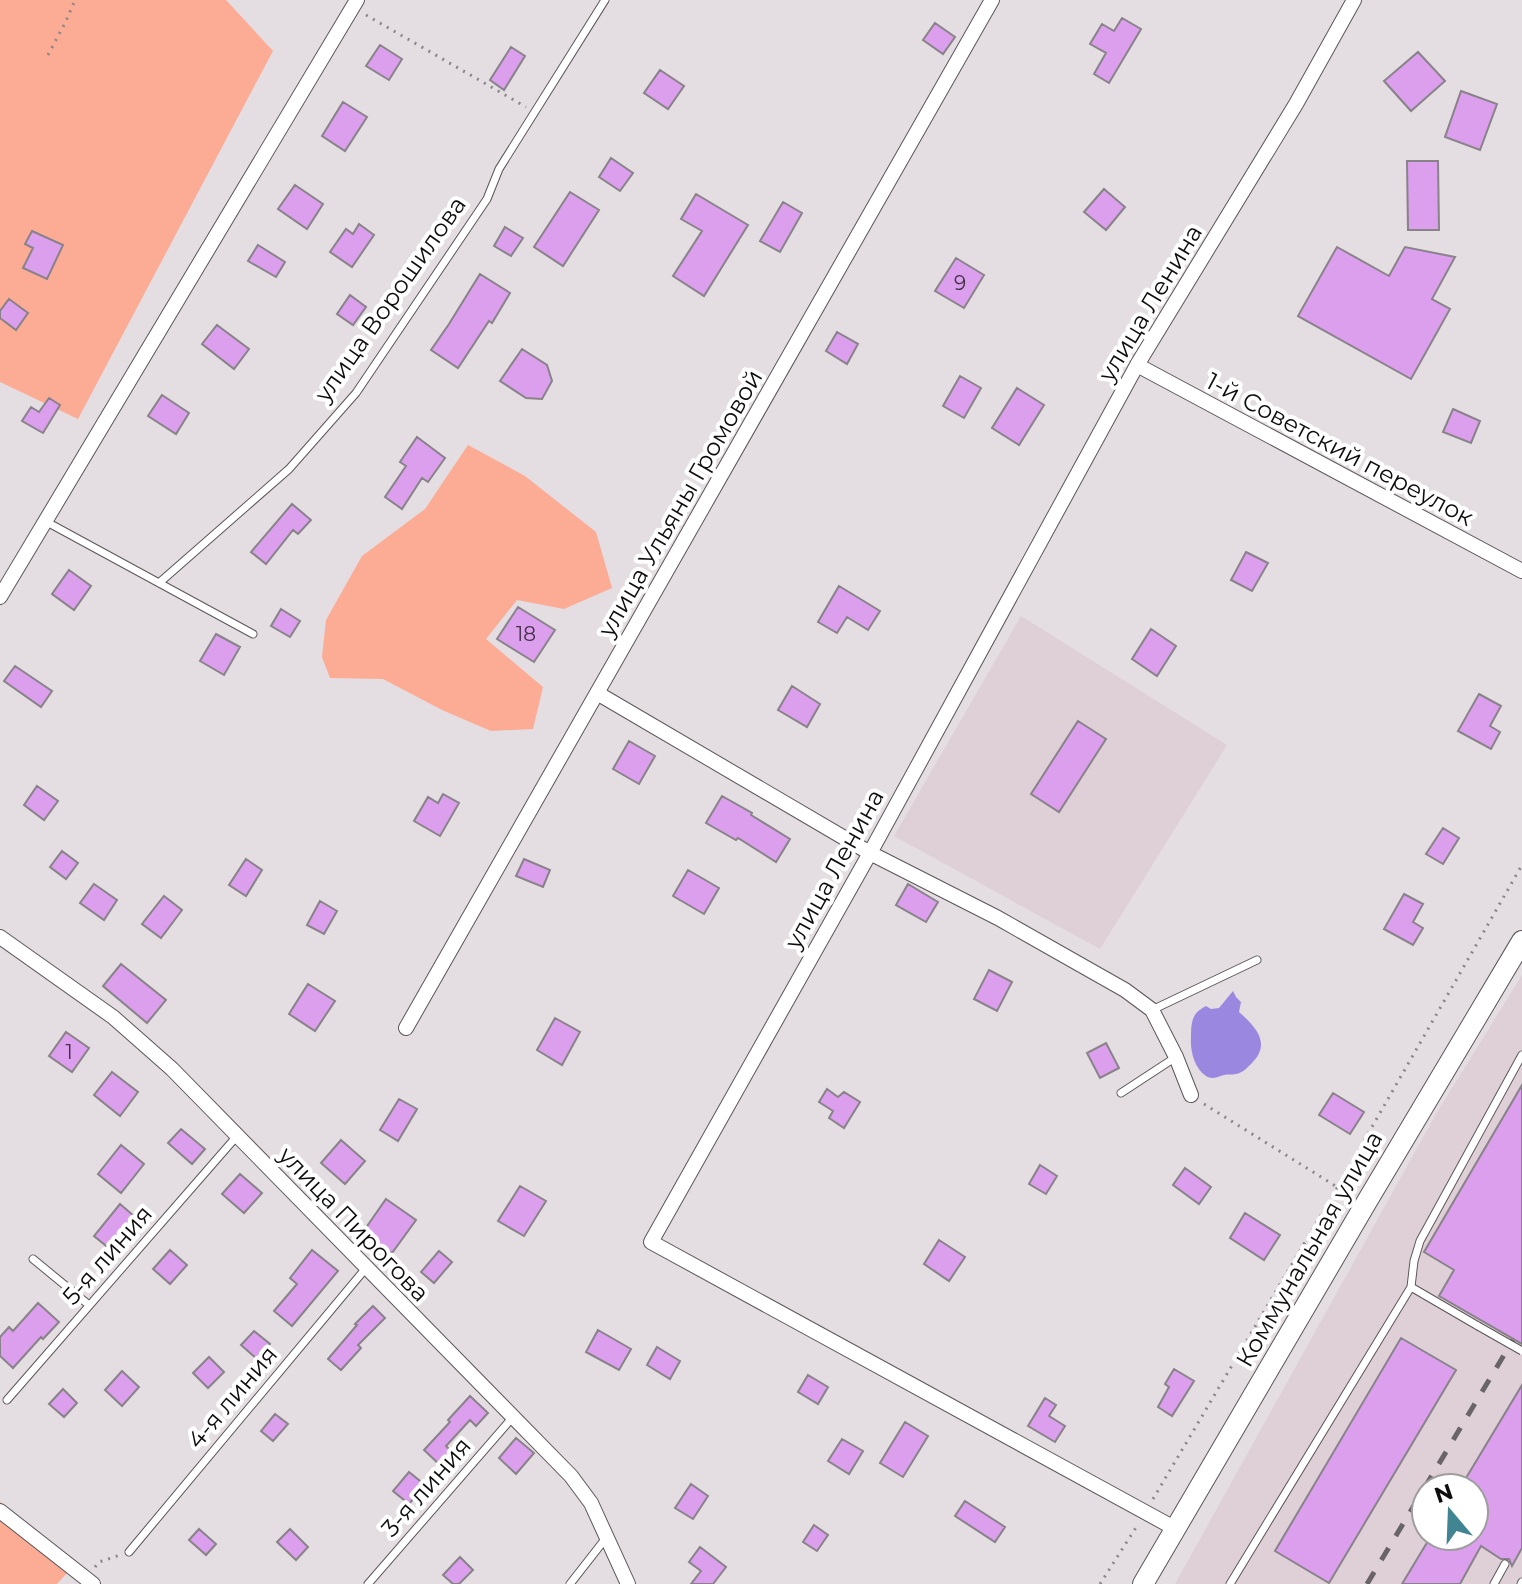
<svg xmlns="http://www.w3.org/2000/svg" width="1522" height="1584" viewBox="0 0 1522 1584" font-family="Montserrat,sans-serif">
  <rect width="100%" height="100%" fill="#e4dde1"/>
  <path fill="#dfd0d8" fill-rule="evenodd" d="M1021,616L1227,745L1100,949L894,836Z
    M1522,975V1584H1175L1436,1114ZM1426,1488H1474V1536H1426Z"/>
  <path fill="#fcac94" d="M0,0H226L273,51L78,419L0,382Z
    M468,445L525,476L596,532L612,588L564,609L517,600L486,639L543,687L533,729L491,731L442,710L383,679L330,678L322,657L326,620L362,556L425,509Z
    M0,1502L77,1562L57,1584H0Z"/>
  <path fill="#9a88e0" d="M1233,991L1236,997L1241,1002L1239,1012C1256,1027 1272,1044 1251,1064C1247,1068 1242,1073 1236,1074C1232,1075 1228,1074 1224,1075C1217,1077 1212,1080 1206,1076C1194,1068 1190,1050 1191,1037C1191,1022 1192,1013 1206,1006L1211,1009L1219,1008Z"/>
  <path fill="#dc9fee" stroke="#888389" stroke-width="2" d="M1122,18L1141,29L1109,83L1094,74L1106,53L1090,44L1102,24L1114,31Z
    M935,23L955,37L943,54L923,40Z
    M380,45L402,59L389,80L366,66Z
    M511,47L525,56L504,90L490,80Z
    M1418,52L1445,81L1411,111L1384,81Z
    M660,70L684,86L668,109L644,93Z
    M1461,91L1497,104L1480,150L1445,137Z
    M343,102L367,117L345,151L322,136Z
    M611,158L633,173L620,191L599,177Z
    M1407,161H1438L1439,230H1408Z
    M295,185L323,204L307,229L278,209Z
    M1104,189L1125,207L1106,230L1084,212Z
    M570,192L599,210L563,266L534,247Z
    M696,194L748,225L704,296L673,276L702,231L681,219Z
    M783,202L802,213L780,252L760,241Z
    M359,224L374,235L352,267L330,252L346,229L353,234Z
    M505,227L523,238L511,256L494,246Z
    M32,231L63,245L47,279L23,268L33,248L25,244Z
    M258,245L285,262L276,277L248,261Z
    M1337,247L1389,276L1405,247L1455,257L1432,299L1450,309L1411,379L1298,316Z
    M956,258L984,275L964,308L935,291Z
    M480,274L510,293L492,323L489,321L458,368L431,350L449,324Z
    M350,295L366,307L353,325L337,314Z
    M9,299L28,313L16,330L0,318V311Z
    M217,325L249,349L234,369L202,344Z
    M837,332L858,344L847,364L826,351Z
    M522,349L547,365L552,381L542,399L526,398L500,381Z
    M960,376L981,388L964,418L943,406Z
    M1017,388L1044,405L1019,445L992,428Z
    M162,395L189,413L176,434L148,416Z
    M49,398L60,405L43,433L22,421L31,407L39,412Z
    M1453,409L1480,421L1471,443L1443,432Z
    M417,437L445,458L428,482L422,478L402,509L385,497L406,466L400,462Z
    M292,504L311,520L298,534L293,530L266,564L251,552Z
    M1246,552L1268,563L1252,591L1231,580Z
    M69,570L91,586L74,610L52,594Z
    M839,586L880,611L868,630L847,617L837,633L818,622Z
    M518,607L555,630L534,662L497,639Z
    M281,609L300,621L290,637L271,626Z
    M1151,629L1176,646L1157,676L1132,659Z
    M216,634L240,647L224,675L200,661Z
    M15,666L52,691L41,707L4,681Z
    M792,686L820,704L807,727L778,710Z
    M1479,694L1501,706L1490,726L1500,732L1491,749L1458,731Z
    M1078,721L1106,739L1059,812L1031,794Z
    M629,741L655,756L639,784L613,769Z
    M37,786L58,801L44,820L24,805Z
    M443,794L459,803L440,836L414,821L428,797L438,803Z
    M722,796L752,813L751,815L790,839L776,862L738,838L736,840L706,823Z
    M1443,828L1459,838L1443,864L1426,854Z
    M62,851L78,863L66,879L50,867Z
    M246,859L262,870L246,896L229,885Z
    M524,859L550,870L543,887L516,876Z
    M688,870L719,888L704,914L673,896Z
    M94,884L117,900L104,920L80,903Z
    M908,884L938,902L926,922L896,905Z
    M1404,894L1423,904L1413,922L1423,928L1413,945L1384,929Z
    M164,896L182,910L161,938L142,924Z
    M320,901L337,911L324,934L307,925Z
    M121,964L166,1000L147,1023L103,986Z
    M989,970L1012,982L997,1011L974,999Z
    M308,984L335,1001L315,1031L289,1014Z
    M555,1018L580,1032L562,1065L537,1050Z
    M66,1032L89,1048L72,1072L49,1056Z
    M1106,1043L1119,1068L1100,1078L1087,1053Z
    M112,1072L138,1092L120,1116L94,1095Z
    M1522,1085V1344L1439,1296L1454,1270L1424,1252Z
    M827,1089L838,1097L844,1092L860,1102L844,1128L829,1118L833,1111L819,1102Z
    M1333,1093L1364,1112L1350,1134L1319,1115Z
    M399,1099L417,1109L398,1141L380,1130Z
    M181,1129L205,1149L192,1164L168,1143Z
    M341,1140L365,1161L345,1184L321,1163Z
    M121,1145L144,1164L121,1193L98,1174Z
    M1040,1165L1057,1176L1046,1194L1029,1184Z
    M1185,1168L1211,1187L1199,1204L1173,1185Z
    M240,1174L262,1193L244,1213L222,1194Z
    M520,1186L546,1201L524,1236L498,1221Z
    M386,1199L416,1220L392,1253L363,1232Z
    M120,1204L141,1222L115,1253L94,1236Z
    M1245,1213L1280,1235L1264,1260L1230,1238Z
    M939,1240L965,1257L949,1281L924,1264Z
    M170,1250L187,1265L170,1284L153,1269Z
    M312,1250L338,1271L292,1326L274,1311L297,1284L290,1278Z
    M439,1251L452,1262L434,1283L421,1272Z
    M38,1303L59,1322L43,1339L41,1337L13,1368L0,1356V1337L9,1327L13,1331Z
    M373,1306L385,1318L358,1345L361,1348L341,1370L328,1359L357,1325L355,1324Z
    M598,1330L631,1349L619,1370L586,1352Z
    M254,1331L270,1344L257,1359L241,1345Z
    M1401,1338L1456,1370L1329,1583L1275,1551Z
    M657,1347L680,1361L670,1379L647,1365Z
    M209,1357L224,1372L208,1388L193,1373Z
    M1174,1369L1194,1381L1172,1416L1158,1407L1169,1387L1165,1384Z
    M122,1371L139,1387L122,1406L105,1390Z
    M808,1375L828,1387L818,1404L798,1392Z
    M1522,1385V1548L1512,1566L1509,1559H1501L1481,1546L1460,1584H1402L1431,1536H1474V1488H1460Z
    M63,1389L77,1403L64,1417L49,1404Z
    M470,1396L488,1413L476,1426L470,1420L446,1446L453,1453L441,1466L424,1450L450,1422L448,1420Z
    M1045,1398L1056,1405L1049,1416L1065,1426L1055,1442L1028,1426Z
    M275,1414L288,1424L273,1441L261,1431Z
    M905,1422L928,1436L903,1477L880,1463Z
    M516,1438L534,1453L516,1474L499,1458Z
    M842,1439L863,1451L849,1474L828,1461Z
    M409,1472L425,1485L409,1504L393,1491Z
    M691,1484L708,1496L693,1519L675,1508Z
    M965,1501L1005,1527L995,1542L955,1516Z
    M814,1525L828,1535L817,1551L803,1542Z
    M199,1529L216,1544L206,1555L189,1540Z
    M290,1529L308,1547L296,1560L277,1542Z
    M700,1547L726,1567L713,1584H691L701,1571L689,1562Z
    M460,1557L473,1570L459,1584H453L443,1575Z"/>
  <g fill="none" stroke-linecap="round" stroke-linejoin="round">
    <g stroke="#5c5659" stroke-width="9">
      <path id="lane" d="M45,521L253,634
        M159,583L289,469L356,393L487,199L499,169L605,0
        M1152,1010L1257,960
        M1121,1093L1176,1057
        M33,1259L89,1305
        M1411,1287L1478,1326
        M7,1400L237,1136
        M129,1552L366,1268
        M368,1584L513,1417
        M570,1584L606,1538
        M1230,1584L1411,1287L1414,1261L1420,1241L1522,1055
        M1494,1584L1505,1564
        M1521,1584L1522,1582"/>
    </g>
    <g stroke="#5c5659" stroke-width="16">
      <path id="street" d="M1137,365L1522,571
        M0,597L357,0
        M597,693L870,853L998,918L1125,990L1152,1010L1176,1057L1191,1095
        M0,937L113,1017L172,1069L571,1476L591,1503L628,1584
        M406,1028L992,0
        M0,1511L93,1584
        M1176,1529L651,1242L870,853L1137,365L1296,104L1354,0"/>
    </g>
    <g stroke="#5c5659" stroke-width="22">
      <path id="secondary" d="M1143,1584L1366,1203L1522,941"/>
    </g>
    <path stroke="#8b8689" stroke-width="3" stroke-dasharray="2 6" stroke-linecap="butt" d="M366,15L526,107
      M48,55L66,21L75,0
      M1204,1104L1350,1195
      M1153,1499L1337,1188L1522,865
      M95,1567L99,1562L120,1555
      M1100,1584L1137,1526"/>
    <use href="#lane" stroke="#fff" stroke-width="7"/>
    <use href="#street" stroke="#fff" stroke-width="14"/>
    <use href="#secondary" stroke="#fff" stroke-width="20"/>
    <path stroke="#696467" stroke-width="5" stroke-dasharray="14 14" stroke-linecap="butt" d="M1367,1584L1513,1340"/>
    <g stroke="#5c5659" stroke-width="9" stroke-linecap="butt">
      <path id="lane-bridge" d="M1478,1326L1522,1351"/>
    </g>
    <use href="#lane-bridge" stroke="#fff" stroke-width="7"/>
  </g>
  <g text-anchor="middle" dominant-baseline="central" stroke-width="8" stroke-linejoin="round" paint-order="stroke">
    <g font-size="20" fill="#423145">
      <text x="960" y="283">9</text>
      <text x="526" y="634">18</text>
      <text x="69" y="1052">1</text>
    </g>
    <g font-size="24" fill="#0f0c0d" stroke="#fff">
      <text transform="translate(390 299) rotate(-55)">улица Ворошилова</text>
      <text transform="translate(1150 303) rotate(-59)">улица Ленина</text>
      <text transform="translate(1340 449) rotate(28)">1-й Советский переулок</text>
      <text transform="translate(680 503) rotate(-60)">улица Ульяны Громовой</text>
      <text transform="translate(834 869) rotate(-61)">улица Ленина</text>
      <text transform="translate(354 1224) rotate(46)">улица Пирогова</text>
      <text transform="translate(1309 1249) rotate(-60)">Коммунальная улица</text>
      <text transform="translate(107 1255) rotate(-49)">5-я линия</text>
      <text transform="translate(232 1397) rotate(-50)">4-я линия</text>
      <text transform="translate(426 1487) rotate(-49)">3-я линия</text>
    </g>
  </g>
  <g transform="translate(1450 1512) rotate(341)"><circle r="38" fill="#ffffff" stroke="#9f9e9e" stroke-width="2"/>
  <path d="M0-6L14 30L0 20L-14 30Z" fill="#418593"/>
  <text y="-12" font-size="22" font-weight="bold" text-anchor="middle" fill="#0f0c0d">N</text>
  </g>
</svg>
